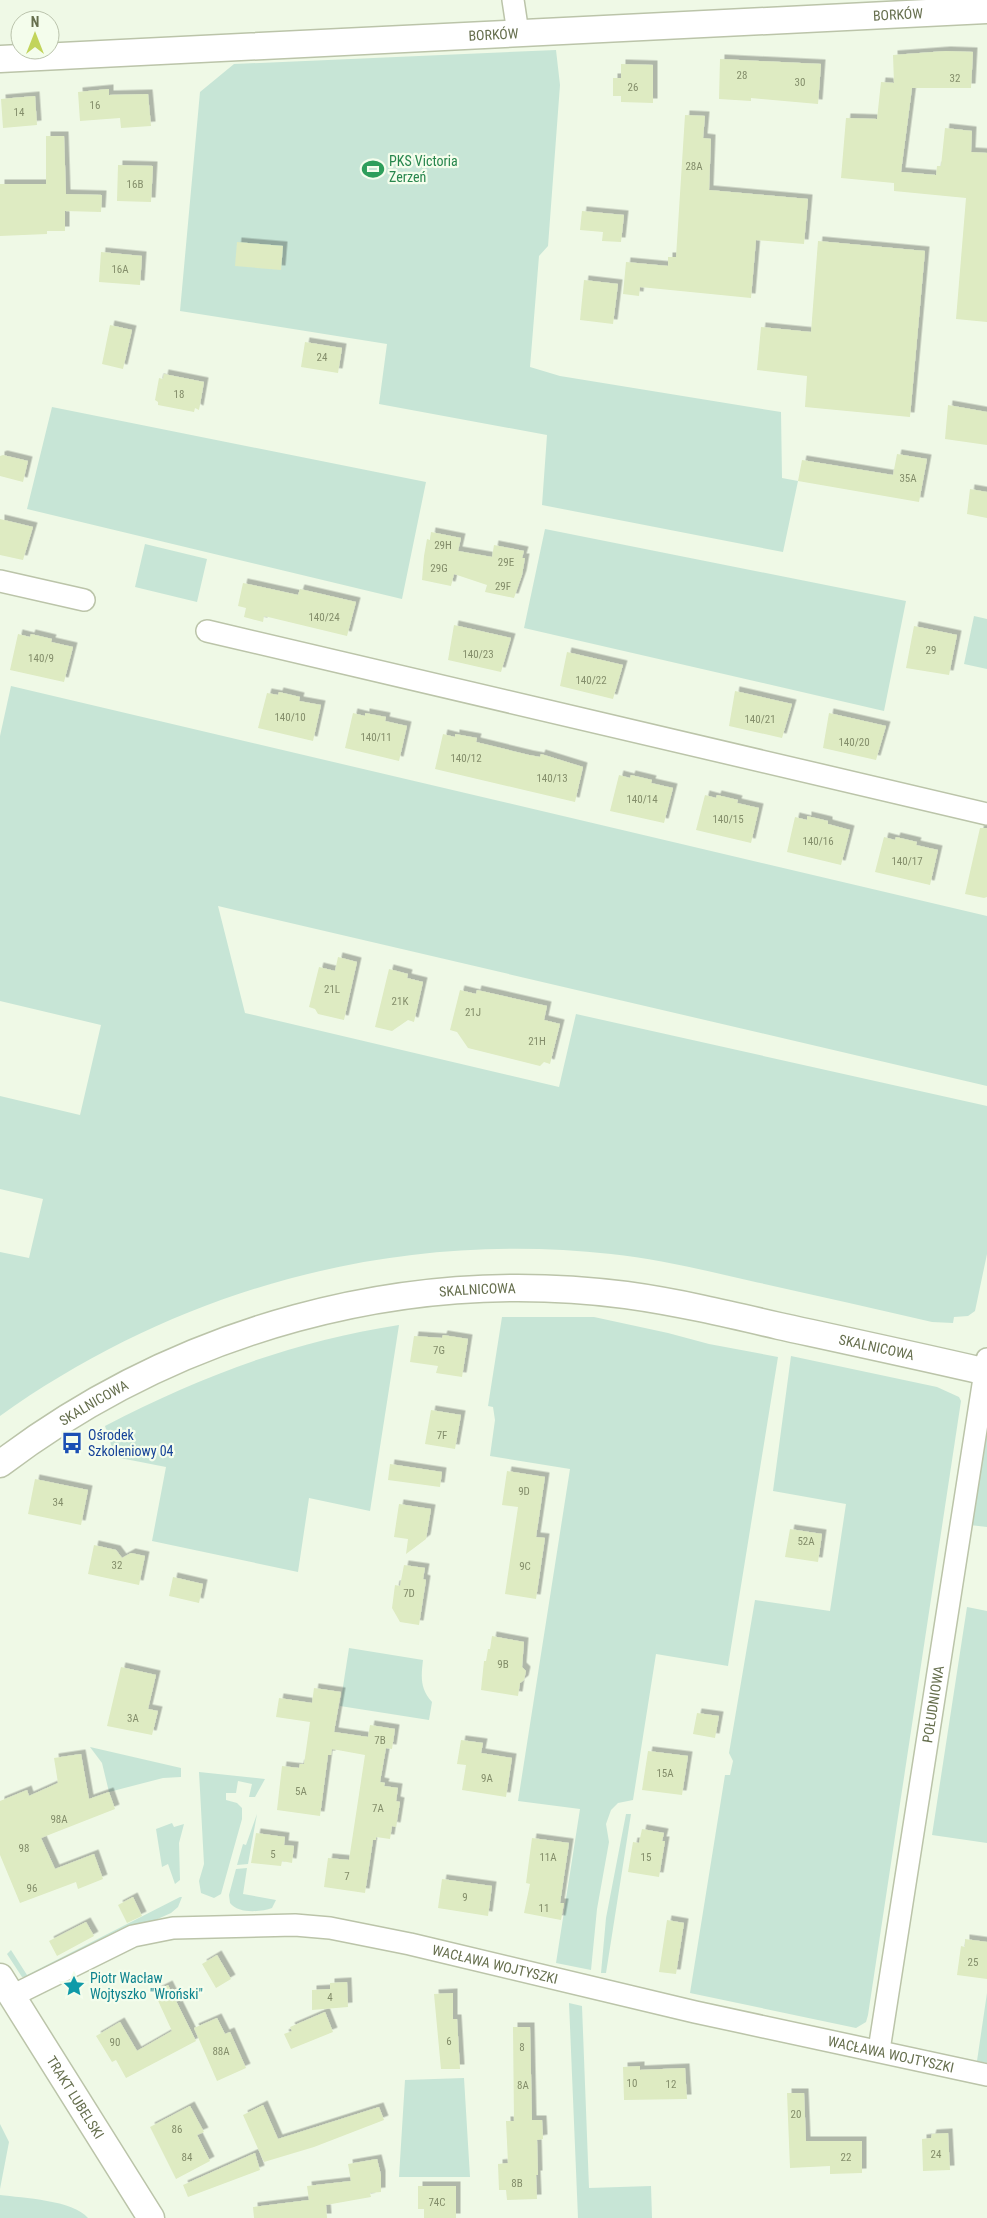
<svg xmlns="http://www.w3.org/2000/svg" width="987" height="2218" viewBox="0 0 987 2218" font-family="'Roboto Condensed',sans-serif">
  <defs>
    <filter id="shadow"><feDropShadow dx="4.5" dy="-4.5" stdDeviation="0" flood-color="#0004"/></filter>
  </defs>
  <rect width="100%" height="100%" fill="#eff9e6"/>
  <path fill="#c7e5d6" d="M556,50L560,85L548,246L539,256L530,367L560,376L781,412L782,478L798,481L783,552L542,505L547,435L379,404L387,344L180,311L200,92L234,64Z
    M52,407L426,482L402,599L27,509Z
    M545,529L906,601L884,711L524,628Z
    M145,544L207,559L197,602L135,587Z
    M974,616L987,619V669L964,664Z
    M11,686L987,916V1086L218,906L245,1013L559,1087L576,1014L987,1106V1254L975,1311L968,1316L954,1317L953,1323L932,1322C872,1308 811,1294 751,1281C704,1270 658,1259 611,1254C393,1230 178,1289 0,1416V1252L29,1258L43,1199L0,1189V1096L80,1115L101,1025L0,1001V736Z
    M502,1317H594L668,1333L709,1344L778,1357L728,1666L656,1654L633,1800L618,1803L611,1810L606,1824L609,1842L597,1909L591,1970L556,1963L580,1809L518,1801L570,1469L490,1456L495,1420L493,1407L488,1406Z
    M399,1325L370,1511L309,1498L298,1572L152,1541L166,1467L115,1457L105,1426C201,1376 291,1342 399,1325Z
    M791,1356L937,1387L959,1397L961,1401L868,2015L866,2022L856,2028L690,1993L725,1775H730L733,1761L729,1753L755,1600L830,1611L846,1504L773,1491Z
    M987,1418V1527L970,1525Z
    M967,1607L987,1611V1843L932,1835Z
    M349,1648L423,1660C421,1677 420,1689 432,1702L429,1720L340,1706Z
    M90,1747L181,1768V1777L163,1778L109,1792L102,1763Z
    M199,1772L265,1779L255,1797H249L252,1784L238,1781L236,1793H226V1800L237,1803L242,1808V1819L221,1894L214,1898L201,1893L199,1881L204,1864Z
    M257,1814L248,1864L237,1865L243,1844L246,1845Z
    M626,1814H631L606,1973H601L606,1918Z
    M172,1823L174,1827L184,1824L179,1843L180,1880L175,1884L168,1864L162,1867L156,1829Z
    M247,1868L243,1894L276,1900L272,1908C261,1912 238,1914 230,1903L229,1895L236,1869Z
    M180,1897H182L178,1907L171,1913L29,1977H22L7,1954L11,1950L27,1975Z
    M987,1993V2063L977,2061Z
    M569,2003L582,2006L589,2188L651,2186L652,2218H578Z
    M464,2078L470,2177H399L405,2080Z
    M0,2124L9,2142L0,2189Z
    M0,2195C23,2198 73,2200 88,2218H0Z"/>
  <path fill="#deebc2" filter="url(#shadow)" d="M946,51L973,52L971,88H912L901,172L936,175L937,166H941L945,128L972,131L971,152L987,153V322L956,319L966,198L894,191V183L841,178L846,118L877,119L881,82L894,83L893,55Z
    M720,59L821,64L818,104L751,98V101L719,99Z
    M621,64L653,65V103L621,102V96H613V78H621Z
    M109,89V95L148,94L151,126L121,128L120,118L80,121L78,92Z
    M35,96L37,125L3,128L1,99Z
    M685,115L705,116L703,138L711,139L709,190L808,199L804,244L756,240L751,298L640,287L639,296L623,294L626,262L668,266V257H676Z
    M46,136H64L66,194L102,195L101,212L65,211V231H47V234L0,236V184H46Z
    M118,165L153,166L151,202L117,201Z
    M582,211L624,215L621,242L602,241L603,232L580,230Z
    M818,241L925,251L910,417L805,407L807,376L757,370L761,327L811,332Z
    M237,242L283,246L281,270L235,266Z
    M101,252L142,256L140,285L99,282Z
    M584,280L618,284L613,324L580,320Z
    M110,325L132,330L123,369L102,364Z
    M305,342L342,348L338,373L301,367Z
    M164,374L204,382L199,410L195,408L194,412L158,405V402L155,400L159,378L163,379Z
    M948,405L987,412V445L945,439Z
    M897,454L927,459L919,502L798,481L802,460L893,475Z
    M3,455L28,461L23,482L0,476V456Z
    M970,489L987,492V518L967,514Z
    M0,519L33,527L23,560L0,555Z
    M431,532L461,538L458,551L492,557L494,545L524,551L522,558H525L522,575L514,598L485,592L487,585L454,574L451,586L422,580L424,556L427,539L430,540Z
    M243,583L298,595L300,589L356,602L347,636L264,616L263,622L244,617L246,608L238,606Z
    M454,625L511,638L501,672L448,660Z
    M914,626L957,635L949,675L906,668Z
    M18,634L30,637L31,634L52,639L51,642L73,647L64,682L10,670Z
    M567,652L623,665L613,699L560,686Z
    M735,691L792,704L782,738L729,726Z
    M279,692L300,697L299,701L321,705L313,741L258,728L267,693L278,695Z
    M353,713L365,716V713L386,717L385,721L407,726L399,761L345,748Z
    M829,713L886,726L876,760L823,748Z
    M443,734L455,737V734L477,738L476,742L529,755L540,757L541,754L583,767L575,802L435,769Z
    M619,775L630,778L631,775L652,780L651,783L673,788L664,823L610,811Z
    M705,795L716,798L717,795L738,800L737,803L759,808L751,843L696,830Z
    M807,816L828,821V824L850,830L841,865L787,852L795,817L807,820Z
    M980,828H987V897L984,898L965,894Z
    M884,837L895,840L896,837L917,842L916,845L938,850L930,885L875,872Z
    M338,957L357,962L344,1020L318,1014L315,1009L309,1007L319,967L335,971Z
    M389,969L408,974L407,978L423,982L414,1022L408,1020L392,1031L375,1027Z
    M460,990L476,994L477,990L547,1006L544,1020L560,1024L550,1064L544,1062L540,1066L468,1048L457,1032L450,1030Z
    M443,1335L468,1339L462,1377L436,1373L438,1366L410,1362L414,1336L442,1338Z
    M431,1410L461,1415L455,1449L425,1444Z
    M390,1464L442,1472L440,1487L388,1480Z
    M507,1471L545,1477L536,1537L545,1538L536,1599L505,1594L518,1507L502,1505Z
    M35,1479L88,1490L81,1525L28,1514Z
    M399,1504L431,1509L426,1539L406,1554L408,1539L394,1537Z
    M790,1529L822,1534L818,1562L785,1557Z
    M94,1545L116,1550L122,1558L131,1553L145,1556L139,1585L88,1574Z
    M404,1565L425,1568L423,1579L426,1580L419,1625L400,1622L392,1608L395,1585L400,1586Z
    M173,1577L203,1584L199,1603L169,1596Z
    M492,1636L524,1642L522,1667L526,1671L524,1680L520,1683L518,1696L481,1690L484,1661H486L488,1649H490Z
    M121,1667L156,1675L148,1709L158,1711L152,1735L107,1726Z
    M314,1688L341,1692L334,1732L368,1737L370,1725L395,1729L392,1749L386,1748L380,1782L385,1783L384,1786L398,1788L396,1801L400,1802L396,1827L392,1826L390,1839L376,1837V1840H373L365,1893L324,1887L328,1858L349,1860L365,1755L332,1749L331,1755H328L320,1816L277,1810L282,1766L299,1768L300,1764H304L310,1722L276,1717L279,1698L312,1703Z
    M697,1713L719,1716L715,1738L693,1734Z
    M461,1740L483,1743L481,1753L512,1758L506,1797L462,1790L466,1765L457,1764Z
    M648,1751L688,1756L682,1795L642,1790Z
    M81,1754L89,1799L109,1792L115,1809L41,1838L55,1869L94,1854L103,1879L78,1889L76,1882L20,1903L0,1855V1801L27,1790L29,1796L58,1783L54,1758Z
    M642,1829L664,1833L662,1841H665L659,1877L628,1872L633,1842L639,1843Z
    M256,1833L285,1837L284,1845L294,1846L292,1863L282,1861L281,1866L251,1863Z
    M532,1838L569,1843L560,1903H564L561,1920L524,1913L530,1884L526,1883Z
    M442,1879L492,1886L488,1916L438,1908Z
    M133,1897L142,1916L127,1923L118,1905Z
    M667,1920L684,1923L676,1974L659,1972Z
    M86,1922L94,1936L57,1956L49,1941Z
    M965,1939L987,1942V1979L957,1975L961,1946L965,1947Z
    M217,1955L231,1979L216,1988L202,1964Z
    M347,1982L348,2007L312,2010V1990L330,1989V1983Z
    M168,1985L196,2041L126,2078L116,2060L112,2062L96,2036L120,2022L137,2051L172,2031L154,1992Z
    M453,1993V2019H457L460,2069H441L434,1994Z
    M325,2012L333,2032L291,2049L284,2034L292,2031L290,2027Z
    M217,2018L225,2034L230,2032L246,2068L217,2081L194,2028Z
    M513,2027H530L532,2120H542L543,2139L537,2140L538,2175H536L537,2199L507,2200L506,2190H499L498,2164L508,2163L506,2121H514Z
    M640,2066V2070L685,2068L687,2099L624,2100L623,2067Z
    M787,2093H804L806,2141H862V2173L830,2174V2166L790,2168Z
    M263,2105L278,2139L379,2107L384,2120L314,2147L264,2162L243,2115Z
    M190,2106L204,2132L197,2135L210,2161L176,2179L150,2127Z
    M948,2133L950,2170L923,2171L922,2139L931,2138L932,2134Z
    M255,2153L260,2170L188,2197L183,2185Z
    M377,2159L381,2175V2192L370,2193L371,2197L326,2205L327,2218H254L253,2207L309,2200L307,2186L351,2181L348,2164Z
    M418,2186H456V2218H424V2209H418Z"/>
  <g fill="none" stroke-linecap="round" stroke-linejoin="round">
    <g stroke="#bbc4a9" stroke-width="24">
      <g id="minor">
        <path d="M513,0L518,33"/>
        <path d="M0,581L84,600"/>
        <path d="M207,631L987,814"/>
        <path id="s1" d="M12,1996L133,1936L173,1928L295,1925L330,1928L410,1944L695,2012L987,2075"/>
        <path id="s2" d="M879,2050L987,1359"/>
      </g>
    </g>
    <g stroke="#bbc4a9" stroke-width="29">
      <g id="tertiary">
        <path id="s3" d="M0,59L987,10"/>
        <path id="s4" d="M0,1464C178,1329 404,1266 626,1295C677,1302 728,1314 779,1326C848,1341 918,1356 987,1372"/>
        <path id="s5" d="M0,1977L151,2218"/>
      </g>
    </g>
    <use href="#minor" stroke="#fff" stroke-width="21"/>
    <use href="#tertiary" stroke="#fff" stroke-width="26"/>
  </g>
  <defs>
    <g id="stadium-bare" transform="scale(1.725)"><path d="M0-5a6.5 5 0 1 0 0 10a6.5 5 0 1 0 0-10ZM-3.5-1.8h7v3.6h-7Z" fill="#2e9e5b" stroke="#f4fdec" stroke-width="2.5" paint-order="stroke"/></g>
    <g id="bus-bare" transform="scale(1.725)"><path d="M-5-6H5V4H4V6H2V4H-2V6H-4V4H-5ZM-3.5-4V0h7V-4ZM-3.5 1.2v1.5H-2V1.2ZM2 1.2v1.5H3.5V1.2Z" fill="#1a4fb4" stroke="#f4fdec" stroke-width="2.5" paint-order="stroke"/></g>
    <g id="sight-bare" transform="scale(1.725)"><path d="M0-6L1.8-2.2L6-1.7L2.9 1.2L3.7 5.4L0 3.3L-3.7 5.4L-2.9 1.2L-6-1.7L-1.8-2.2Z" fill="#0f9aa8" stroke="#f4fdec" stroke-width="2.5" paint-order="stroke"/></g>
  </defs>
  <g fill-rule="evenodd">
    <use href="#stadium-bare" x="373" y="169"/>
    <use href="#bus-bare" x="72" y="1443"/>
    <use href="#sight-bare" x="74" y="1986"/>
  </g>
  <g text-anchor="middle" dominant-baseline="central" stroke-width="4.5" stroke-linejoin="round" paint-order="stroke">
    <g font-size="11" fill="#848e6b">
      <text x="742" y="75">28</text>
      <text x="955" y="78">32</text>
      <text x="800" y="82">30</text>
      <text x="633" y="87">26</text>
      <text x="95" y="105">16</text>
      <text x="19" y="112">14</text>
      <text x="694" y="166">28A</text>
      <text x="135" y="184">16B</text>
      <text x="120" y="269">16A</text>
      <text x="322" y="357">24</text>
      <text x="179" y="394">18</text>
      <text x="908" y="478">35A</text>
      <text x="443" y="545">29H</text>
      <text x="506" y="562">29E</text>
      <text x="439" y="568">29G</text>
      <text x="503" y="586">29F</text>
      <text x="324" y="617">140/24</text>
      <text x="931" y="650">29</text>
      <text x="478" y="654">140/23</text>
      <text x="41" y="658">140/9</text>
      <text x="591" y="680">140/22</text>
      <text x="290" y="717">140/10</text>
      <text x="760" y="719">140/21</text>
      <text x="376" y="737">140/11</text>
      <text x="854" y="742">140/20</text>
      <text x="466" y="758">140/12</text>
      <text x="552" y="778">140/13</text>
      <text x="642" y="799">140/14</text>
      <text x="728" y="819">140/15</text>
      <text x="818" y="841">140/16</text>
      <text x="907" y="861">140/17</text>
      <text x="332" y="989">21L</text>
      <text x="400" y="1001">21K</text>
      <text x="473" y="1012">21J</text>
      <text x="537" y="1041">21H</text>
      <text x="439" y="1350">7G</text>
      <text x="442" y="1435">7F</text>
      <text x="524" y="1491">9D</text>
      <text x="58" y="1502">34</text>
      <text x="806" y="1541">52A</text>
      <text x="117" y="1565">32</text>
      <text x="525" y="1566">9C</text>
      <text x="409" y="1593">7D</text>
      <text x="503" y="1664">9B</text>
      <text x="133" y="1718">3A</text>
      <text x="380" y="1740">7B</text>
      <text x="665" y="1773">15A</text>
      <text x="487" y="1778">9A</text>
      <text x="301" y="1791">5A</text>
      <text x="378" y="1808">7A</text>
      <text x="59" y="1819">98A</text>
      <text x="24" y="1848">98</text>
      <text x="273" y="1854">5</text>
      <text x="548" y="1857">11A</text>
      <text x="646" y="1857">15</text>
      <text x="347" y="1876">7</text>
      <text x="32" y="1888">96</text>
      <text x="465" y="1897">9</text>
      <text x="544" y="1908">11</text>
      <text x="973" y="1962">25</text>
      <text x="330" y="1997">4</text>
      <text x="449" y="2041">6</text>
      <text x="115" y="2042">90</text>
      <text x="522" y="2047">8</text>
      <text x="221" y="2051">88A</text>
      <text x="632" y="2083">10</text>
      <text x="671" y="2084">12</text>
      <text x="523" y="2085">8A</text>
      <text x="796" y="2114">20</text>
      <text x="177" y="2129">86</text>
      <text x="936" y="2154">24</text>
      <text x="187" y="2157">84</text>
      <text x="846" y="2157">22</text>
      <text x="517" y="2183">8B</text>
      <text x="437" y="2202">74C</text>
    </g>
    <g font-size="14" fill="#666f4e" stroke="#f4fdec">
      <text stroke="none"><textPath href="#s3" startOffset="899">BORKÓW</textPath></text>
      <text stroke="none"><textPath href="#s3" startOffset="494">BORKÓW</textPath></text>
      <text stroke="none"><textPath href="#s4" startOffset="516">SKALNICOWA</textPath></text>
      <text stroke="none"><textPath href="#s4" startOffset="921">SKALNICOWA</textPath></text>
      <text stroke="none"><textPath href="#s4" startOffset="112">SKALNICOWA</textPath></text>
      <text stroke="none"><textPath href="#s2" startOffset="350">POŁUDNIOWA</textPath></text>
      <text stroke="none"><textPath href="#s1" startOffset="502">WACŁAWA WOJTYSZKI</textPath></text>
      <text stroke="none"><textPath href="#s1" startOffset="908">WACŁAWA WOJTYSZKI</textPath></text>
      <text stroke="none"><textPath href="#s5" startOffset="142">TRAKT LUBELSKI</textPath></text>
    </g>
    <g font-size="14" fill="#27864d" stroke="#f4fdec" text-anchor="start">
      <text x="389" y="161">PKS Victoria<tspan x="389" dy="16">Zerzeń</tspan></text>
    </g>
    <g font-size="14" fill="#164399" stroke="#f4fdec" text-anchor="start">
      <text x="88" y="1435">Ośrodek<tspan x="88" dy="16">Szkoleniowy 04</tspan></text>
    </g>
    <g font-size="14" fill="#0d838f" stroke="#f4fdec" text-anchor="start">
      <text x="90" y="1978">Piotr Wacław<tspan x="90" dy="16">Wojtyszko "Wroński"</tspan></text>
    </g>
  </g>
  <g transform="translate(35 35)"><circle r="24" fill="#f4fdec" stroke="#bbc4ad"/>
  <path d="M0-4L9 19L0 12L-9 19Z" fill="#c2d45b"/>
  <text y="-8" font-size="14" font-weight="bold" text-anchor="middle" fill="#666f4e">N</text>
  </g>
</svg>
